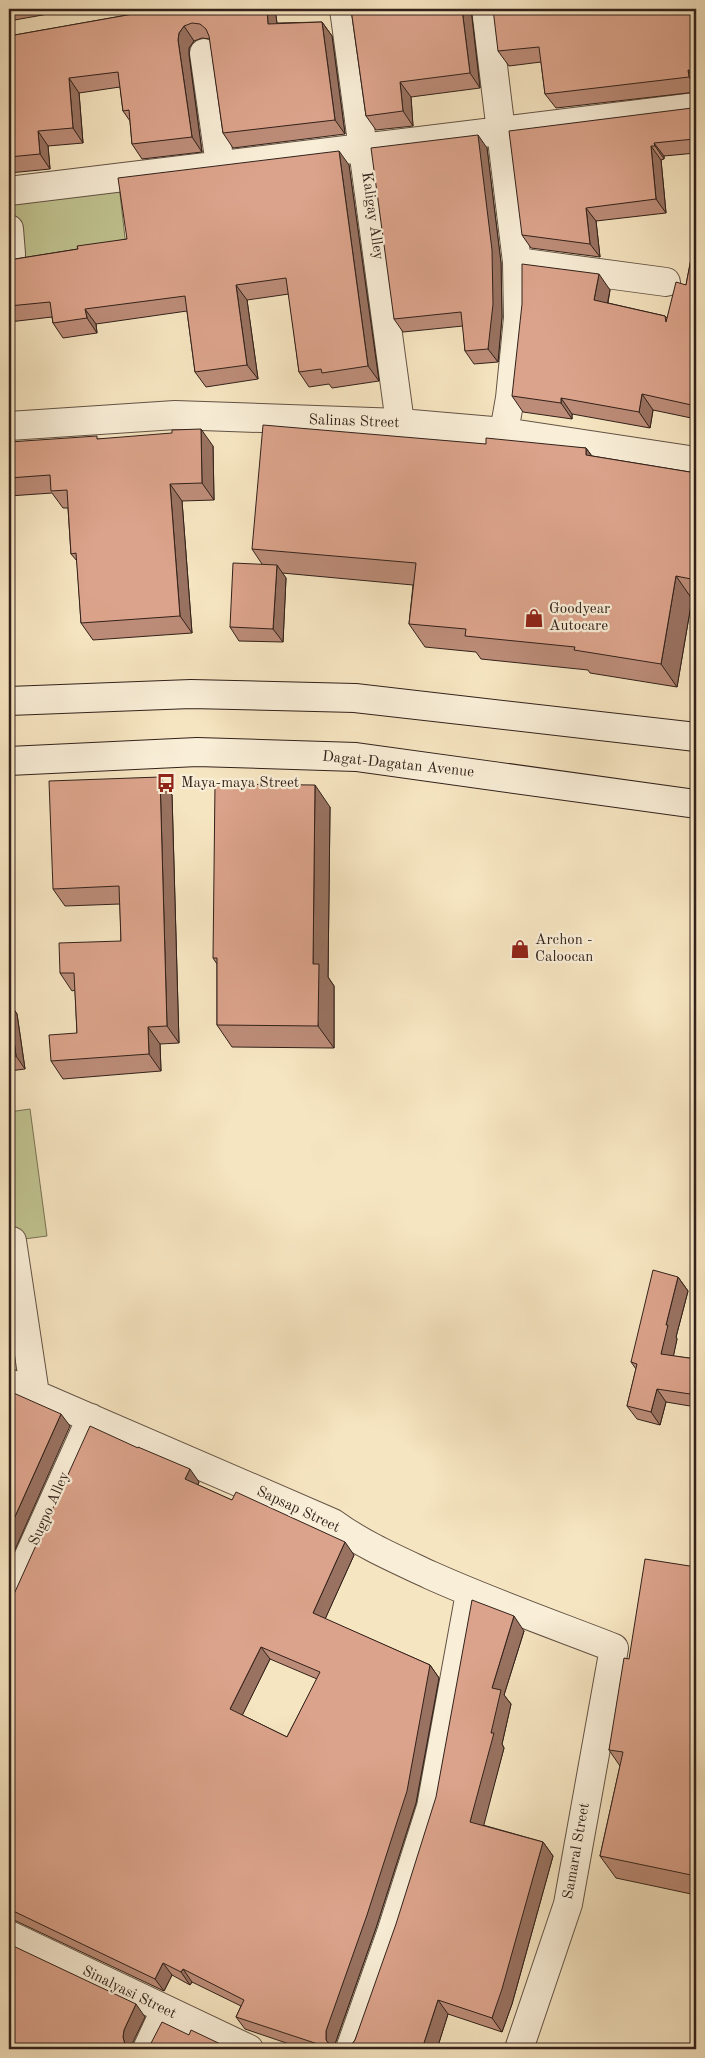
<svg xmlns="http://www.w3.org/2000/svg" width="705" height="2058" viewBox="0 0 705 2058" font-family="'Old Standard TT',serif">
  <rect width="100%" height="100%" fill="#f6e5c1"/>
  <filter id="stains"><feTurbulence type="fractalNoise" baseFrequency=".004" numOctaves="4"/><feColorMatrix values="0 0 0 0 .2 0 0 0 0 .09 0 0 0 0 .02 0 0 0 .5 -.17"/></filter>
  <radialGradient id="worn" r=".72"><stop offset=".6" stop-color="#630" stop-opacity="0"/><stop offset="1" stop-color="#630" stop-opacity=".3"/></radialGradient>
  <path fill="#c0c390" stroke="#797255" d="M119,185L126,247L17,260L10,199Z
    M30,1109L47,1236L9,1241V1112Z"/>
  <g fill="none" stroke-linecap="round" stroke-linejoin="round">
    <g stroke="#635244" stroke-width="30">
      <path id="minor" d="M344,9L400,423
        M486,9L517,262L518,318L510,398L504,432
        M204,53L220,165
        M9,191L696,107
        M9,229L11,254
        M517,262L666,282
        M9,426L175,415L400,423L504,432L696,461
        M12,1241L35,1394
        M9,1383L333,1523C363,1545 396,1559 430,1575C490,1602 552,1624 614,1648L568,1904L519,2049
        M9,1600L91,1418
        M9,1935L249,2049
        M147,2049L165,2010
        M350,2049L391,1933L431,1807L470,1593"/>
    </g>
    <g stroke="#32211a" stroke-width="30">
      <path id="secondary" d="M9,701L191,694L355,698L696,737
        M9,761L197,752L356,757L696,804"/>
    </g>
    <use href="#minor" stroke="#f9eed7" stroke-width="28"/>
    <use href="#secondary" stroke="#f9eed7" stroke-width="28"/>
  </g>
  <path fill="#bc8c78" stroke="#32211a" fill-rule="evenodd" d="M9,9H76L9,21Z
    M141,9H275L277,23L322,22L332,36L345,134L233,148L223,133L210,39L202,38L194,41L189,48V55L202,152L142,159L132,144L130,121L123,111L120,87L79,93L83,143L48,146L50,169L9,173V36L133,14Z
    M351,9H471L480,88L411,97L413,126L376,130L366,116Z
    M696,9V92L556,108L545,94L541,62L509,66L498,51Z
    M692,108L696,114V153L664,156V159L661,160L666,213L596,221L600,257L531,248L522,235Z
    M487,148L501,263L502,317L498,362L474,364L465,351L463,326L403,332L394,319Z
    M349,165L379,381L332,388L329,384L309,387L299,372L289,294L247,300L258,379L206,387L195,372L187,311L96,324L97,333L63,338L53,323L52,317L9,322V260L78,249L127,239Z
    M696,233V419L653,410L650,428L572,414V419L523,412L512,396L610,290L608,303L665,316L667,318L686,285Z
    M99,439L213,446L214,500L182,501L192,633L93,640L81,623L77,561L71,554L68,508H63L52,493L9,496V442Z
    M486,444L586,448L592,456L696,473V600L692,599L677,687L590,673L588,670L481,659L476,652L425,647L409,624L413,585L282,573L286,578L283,642L239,641L230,627L262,564L252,549Z
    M160,777L172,795L179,1043L160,1044L161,1071L63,1079L51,1061L77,1033L75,990L72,991L60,973L121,941L120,904L65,906L53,889Z
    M330,807L328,977L334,986V1048L232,1047L217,1025V964L213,958Z
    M9,1002L17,1014L25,1069L9,1071Z
    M678,1277L688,1291L676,1337L677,1339L673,1356L696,1359V1407L666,1402L660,1425L637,1419L627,1406L636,1369L631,1362Z
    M199,1482L198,1485L354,1555L325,1619L430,1665L439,1678L416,1803L376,1928L335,2044V2049H304L245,2029L236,2017L241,2006L192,1982L190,1985L172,1975L164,1991L16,1921L9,1920V1600ZM270,1659L317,1679L287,1737L242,1715Z
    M696,1567V1895L616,1878L600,1856L620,1766L609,1750L629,1659Z
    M524,1631L504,1695L511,1704L502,1744L504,1748L483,1825L543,1842L553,1856L512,2004L502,2032L448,2014L437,2049H341L350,2047L355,2040Z"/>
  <path fill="#997261" stroke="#32211a" d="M267,9H275L279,38L268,24Z
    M462,9H471L480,88L470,73Z
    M322,22L332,36L345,134L335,120Z
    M184,26L194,41L189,48V55L202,152L192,137L178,40L179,33Z
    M688,70L696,82V88L689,77Z
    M69,78L79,93L83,143L73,128Z
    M400,82L411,97L413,126L403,111Z
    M692,108L696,114V141L694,139Z
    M38,131L48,146L50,169L40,154Z
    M478,135L487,148L501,263L502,317L498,362L488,349Z
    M654,143L664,156V159L655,146Z
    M651,146L661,160L666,213L656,199Z
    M339,151L349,165L379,381L368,366Z
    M586,208L596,221L600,257L590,244Z
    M599,274L610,290L605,316L594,300Z
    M236,285L247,300L258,379L247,365Z
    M85,309L96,324L97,333L87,318Z
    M642,394L653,410L650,428L639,412Z
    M561,398L572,414V419L561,403Z
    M201,429L213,446L214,500L202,483Z
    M586,448L602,471L586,455Z
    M170,484L182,501L192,633L180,616Z
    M277,565L286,578L283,642L273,629Z
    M676,576L692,599L677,687L661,664Z
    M160,777L172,795L179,1043L167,1026Z
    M315,785L330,807L328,977L334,986V1048L318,1026L313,964Z
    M9,1002L17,1014L25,1069L16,1056Z
    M148,1027L160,1044L161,1071L149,1054Z
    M678,1277L688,1291L676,1337L677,1339L671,1368L661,1354L666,1325Z
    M696,1359V1403L690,1394Z
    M657,1389L666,1402L660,1425L651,1412Z
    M61,1414L70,1426L9,1563V1530Z
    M190,1469L199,1482L194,1492L185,1479Z
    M345,1542L354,1555L322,1626L313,1613Z
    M514,1616L524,1631L504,1695L511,1704L502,1744L504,1748L481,1836L470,1822L491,1733L492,1688Z
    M261,1647L270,1659L239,1722L230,1709Z
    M430,1665L439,1678L416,1803L376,1928L335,2044V2049H333L326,2040V2031Z
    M543,1842L553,1856L512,2004L502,2032L492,2018Z
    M163,1963L172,1975L164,1991L155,1979Z
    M183,1969L192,1982L190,1985L181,1972Z
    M438,2000L448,2014L437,2049H422Z
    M136,2004L145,2017L133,2042L132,2049H128L125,2045L123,2037L124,2030Z"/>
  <path fill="#dba38b" stroke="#32211a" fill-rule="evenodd" d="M141,9H267L268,24L322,22L335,120L223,133L209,36L206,29L200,24L192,23L184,26L179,33L178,40L192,137L132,144L129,110L123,111L118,72L69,78L73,128L38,131L40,154L9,157V36L133,14Z
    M351,9H462L470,73L400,82L403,111L366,116Z
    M493,9H696V71L688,70L689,77L545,94L539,47L498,51Z
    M692,108L694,139L654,143L655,146H651L656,199L586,208L590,244L522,235L509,131Z
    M478,135L492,250L493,304L488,349L465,351L461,312L394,319L371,148Z
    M339,151L368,366L322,373L321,369L299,372L286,278L236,285L247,365L195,372L185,296L85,309L87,318L53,323L50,302L9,306V260L78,249L77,246L127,239L118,178Z
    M696,233V406L642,394L639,412L561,398V403L512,396L522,304V264L599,274L594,300L665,316L666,322L676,282L686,285Z
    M263,425L486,444V438L586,448V455L696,473V580L676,576L661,664L574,650L575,647L465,636L466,629L409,624L416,563L252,549Z
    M201,429L202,483L170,484L180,616L81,623L76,553L71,554L67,490L51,491L50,475L9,478V442L97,436V439L172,433V430Z
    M233,563L277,565L273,629L230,627Z
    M160,777L167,1026L148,1027L149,1054L51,1061L49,1035L77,1033L74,973H60L59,943L121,941L119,886L53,889L49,781Z
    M215,784L315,785L313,964H319L318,1026L217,1025V958H213Z
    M9,1003L16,1056L9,1057Z
    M653,1270L678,1277L666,1325H668L661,1354L696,1359L690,1394L657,1389L651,1412L627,1406L637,1364L631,1362Z
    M9,1391L61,1414L9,1530Z
    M90,1426L138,1448V1447L190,1469L185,1479L232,1500L236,1492L345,1542L313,1613L430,1665L407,1791L367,1915L326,2031V2040L333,2049L236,2017L244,2000L183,1969L181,1972L163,1963L155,1979L9,1909V1600L14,1594ZM261,1647L320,1672L287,1737L230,1709Z
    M645,1559L696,1567V1876L600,1856L623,1752L609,1750L624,1658L629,1659Z
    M472,1600L514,1616L492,1688L501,1690L491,1733H494L470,1822L543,1842L502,1989L492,2018L438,2000L422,2049H341L350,2047L355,2040L396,1924L436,1797Z
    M9,1944L136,2004L124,2030L123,2037L125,2045L130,2049H9Z
    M162,2022L189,2035L191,2030L231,2049H147H148Z"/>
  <defs>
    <g id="shop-bare" transform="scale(1.5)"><path d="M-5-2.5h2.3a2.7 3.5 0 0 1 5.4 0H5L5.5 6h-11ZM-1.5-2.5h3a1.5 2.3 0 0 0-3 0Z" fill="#8f2418" stroke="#f9eed7" stroke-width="2.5" paint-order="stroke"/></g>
    <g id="bus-bare" transform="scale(1.5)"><path d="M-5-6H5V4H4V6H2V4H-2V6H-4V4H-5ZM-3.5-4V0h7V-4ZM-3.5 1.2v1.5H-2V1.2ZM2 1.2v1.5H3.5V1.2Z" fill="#8f2418" stroke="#f9eed7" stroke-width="2.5" paint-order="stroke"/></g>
  </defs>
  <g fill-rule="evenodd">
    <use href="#shop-bare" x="534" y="618"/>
    <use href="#bus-bare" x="166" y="783"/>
    <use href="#shop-bare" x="520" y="949"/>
  </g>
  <g text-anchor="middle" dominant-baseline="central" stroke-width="4.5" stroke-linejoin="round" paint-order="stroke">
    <g font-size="15" fill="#32211a" stroke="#f9eed7">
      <text transform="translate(372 216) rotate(82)">Kaligay Alley</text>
      <text transform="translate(354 422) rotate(2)">Salinas Street</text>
      <text transform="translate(398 765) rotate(6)">Dagat-Dagatan Avenue</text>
      <text transform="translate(50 1509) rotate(-66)">Sugpo Alley</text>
      <text transform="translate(298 1510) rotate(25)">Sapsap Street</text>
      <text transform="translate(577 1851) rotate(-80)">Samaral Street</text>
      <text transform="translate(129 1993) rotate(26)">Sinalyasi Street</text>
    </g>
    <g font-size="15" fill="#32211a" stroke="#f9eed7" text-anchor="start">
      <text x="549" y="609">Goodyear<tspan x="549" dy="17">Autocare</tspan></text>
      <text x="181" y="783">Maya-maya Street</text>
      <text x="535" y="940">Archon -<tspan x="535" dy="17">Caloocan</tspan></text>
    </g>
  </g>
  <rect width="705" height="2058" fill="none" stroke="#f6e5c1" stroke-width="30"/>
  <rect x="10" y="10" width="685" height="2038" fill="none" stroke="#32211a" stroke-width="2.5"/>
  <rect x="15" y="15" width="675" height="2028" fill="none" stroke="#32211a"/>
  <rect width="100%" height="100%" filter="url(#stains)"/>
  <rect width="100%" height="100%" fill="url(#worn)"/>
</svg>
